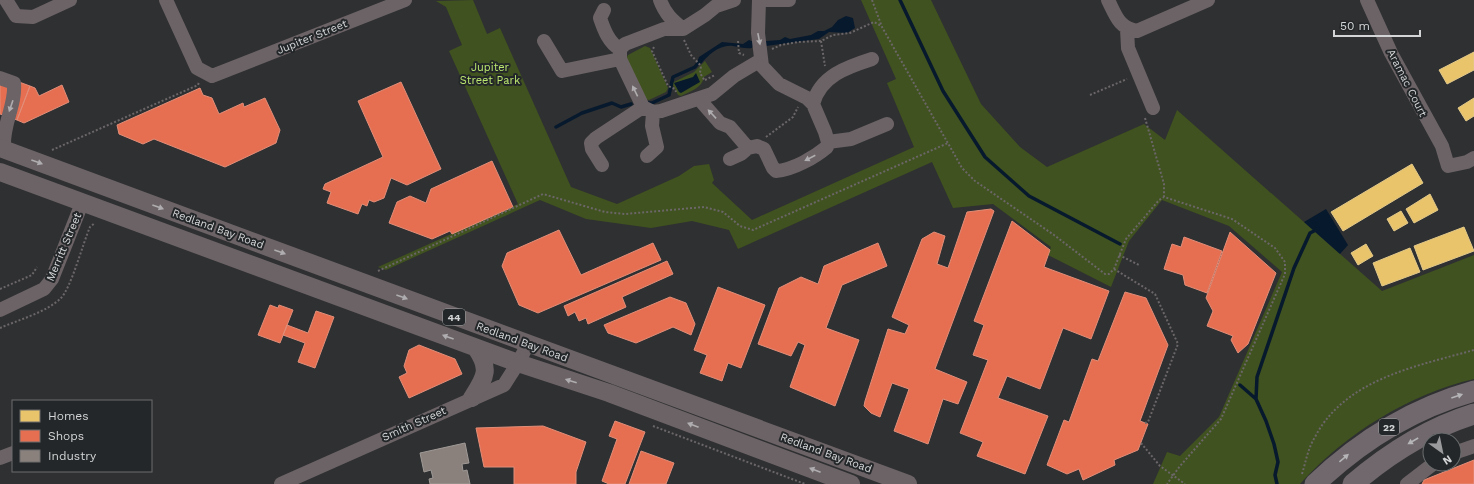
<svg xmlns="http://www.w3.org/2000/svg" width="1474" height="484" viewBox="0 0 1474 484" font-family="'Work Sans',sans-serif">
  <rect width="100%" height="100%" fill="#2f3032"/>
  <path fill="#40521f" d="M473,0L487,34L500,28L571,187L617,204L679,176L694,166L709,164L714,180L712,183L752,220L914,147L887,83L896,79L861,0H931L981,104L1020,147L1047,167L1144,124L1165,140L1177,110L1382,291L1474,255V379C1409,394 1345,434 1300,484H1153L1167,452L1180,456L1219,417L1282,272L1229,226L1162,200L1129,241L1111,287L1048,255L1051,247L993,204L953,208L932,162L738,249L729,230L692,221L651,228L586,219L540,200L386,270L378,267L518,204L449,51L462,45L446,7L436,1Z
    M645,46L650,48L668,88L666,92L649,100L645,99L626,59L628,55Z
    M705,61L712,72L704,77C702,88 691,91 681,96L678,95L672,83L694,72Z"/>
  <path fill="#07192d" d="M846,16L853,18L855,28L847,33L829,32L819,39L766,46V41L780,40L785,37L790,39L811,35L818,31H824L832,27L838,20Z
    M749,40L754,42L752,48C745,49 740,47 733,46C720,44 708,55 701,64L698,60L699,57L722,42L743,44Z
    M696,73L700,82L681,93L679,92L674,83L693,77Z
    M1326,209L1348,245L1340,254L1304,222Z"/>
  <path fill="#e9c46a" stroke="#e2c98a" d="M1474,52V70L1447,84L1439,70Z
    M1474,98V116L1466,121L1458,108Z
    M1412,164L1423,183L1343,231L1331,212Z
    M1430,194L1438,210L1414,223L1406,209Z
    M1401,211L1408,223L1394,231L1387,219Z
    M1464,227L1474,251L1423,270L1414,246Z
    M1366,244L1373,256L1358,265L1351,253Z
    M1410,248L1420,272L1382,286L1373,263Z"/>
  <path fill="#e76f51" stroke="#e18e79" d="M0,75L30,86L17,120L0,114Z
    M401,82L441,169L407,185L391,178L384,198L374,202L369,200L367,206L362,204L358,214L327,203L331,192L323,189L325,184L383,157L358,101Z
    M62,85L69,102L24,123L17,120L30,86L35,88L39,96Z
    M200,88L203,95L212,98L219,114L243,103L244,107L265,98L280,130L276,143L225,167L154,139L143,144L119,134L117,125Z
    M492,161L513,207L452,234L450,231L432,239L389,223L397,202L410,196L426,203L431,189Z
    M991,209L994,211L935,369L967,382L958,404L943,399L928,444L894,431L909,389L892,383L880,417L871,413L864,406L865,401L888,329L905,334L909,325L892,317L922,239L934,232L945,236L937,264L948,268L967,212Z
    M1012,221L1050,250L1044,267L1109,291L1091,339L1063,328L1040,389L1007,376L998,398L1048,416L1025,474L977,456L983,442L960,433L988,360L973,355L984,325L974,321Z
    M559,230L581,275L653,243L661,260L538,313L519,305L502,266L507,253Z
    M1230,232L1276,273L1248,344L1238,353L1231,340L1233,336L1207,326L1213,311L1206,298Z
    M1184,237L1222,251L1207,293L1185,285L1183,275L1164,269L1172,244L1181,247Z
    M878,243L887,266L842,285L826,328L859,340L835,406L790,387L805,345L798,342L791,356L758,344L779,288L801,277L818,284L824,266Z
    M667,261L673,274L622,297L626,307L588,324L586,318L579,321L575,312L568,316L564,306Z
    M718,287L765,305L741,368L728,363L722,381L700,373L707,355L694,350Z
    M1125,292L1146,298L1168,345L1140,421L1148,424L1138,450L1114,460L1115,465L1083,480L1079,469L1067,474L1047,465L1064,420L1069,422L1092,359L1098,361Z
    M670,297L686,303L695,324L691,335L673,327L636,343L608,333L604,325Z
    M270,305L278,308L279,305L293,310L280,343L258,335Z
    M316,311L334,317L315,368L298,362L305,343L283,335L287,325L308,333Z
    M419,345L455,359L462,374L409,398L399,377L407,373L404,366L409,350Z
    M615,421L645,432L625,484H609L602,481L617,439L609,436Z
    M543,426L586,442L576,472V484H514V467H484L476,428Z
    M641,451L674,463L666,484H629Z
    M1474,460V484H1422L1424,480Z"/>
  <path fill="#8a817c" stroke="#a09a97" d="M465,443L469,463L462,464L463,471L467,470L470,484H430L429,479L433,478L431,470L424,472L420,453Z"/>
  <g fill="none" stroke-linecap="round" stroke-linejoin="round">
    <path stroke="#07192d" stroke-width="3.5" d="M900,0L943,91L985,157L1029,196L1120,244
      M647,103H652L669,95L673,77L695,67L701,59
      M556,127L582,113L612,103L621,107L631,104
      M1240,385L1256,399L1266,421L1274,444L1278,462L1275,475L1277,484
      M1256,399L1257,377L1294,268L1310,233L1318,229"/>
    <path stroke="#6b6668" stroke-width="2" stroke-dasharray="2 2" stroke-linecap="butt" d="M872,0L882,27L962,168L975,181L1054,235L1105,274H1109L1114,269L1126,239L1159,200L1164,197L1232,219L1275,248L1285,262V274L1221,419L1180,466L1167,484
      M684,40L691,55L701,66L700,73L705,81
      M738,41L739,53L744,55
      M821,41L825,66
      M654,47L652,51L668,86L675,89L676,92
      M772,49L781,45L798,42L821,41L833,35L850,33L874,22L881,26
      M705,80L715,75
      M1090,95L1127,79
      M1145,118L1164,184V197
      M766,137L793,117L798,107
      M52,150L198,85L199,82
      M1119,255L1139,265
      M1114,269L1155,294L1178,344L1148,422L1145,423
      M378,271L543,194L605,212L625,214L704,207L723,212L740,226L753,230L948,143
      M0,289L32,275L37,267
      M0,328C18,320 47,312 61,298C71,288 83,243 90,227L95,223
      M653,426L805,484
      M1141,443L1160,466L1185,484
      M1302,474C1306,461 1308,448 1315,437C1345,379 1417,366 1474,350"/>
    <path stroke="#6c6366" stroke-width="14" d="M6,0L16,16L33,17L70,0
      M166,0L197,68L212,76L405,0
      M660,0C665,14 672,20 683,29
      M734,0L716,6L705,15L683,29H664L625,44L620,49V59L643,107L653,112L661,111L712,94L734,76L761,60
      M760,0H789
      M1108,0C1116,16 1119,28 1137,31L1208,0
      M1367,0L1391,53L1442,146L1448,166L1467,162L1474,158
      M604,10L600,18C604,30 609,43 620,49
      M1127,29L1128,48L1153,108
      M544,41L562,71L620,59
      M0,78L14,83C16,106 2,124 4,149
      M699,99L720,123L730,127L748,148L757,146L764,149L773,168L776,171C793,170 815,157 827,147L828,142L825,132L813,104L807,98L779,84L762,66L758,33L759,0
      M813,104C820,76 847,67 872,59
      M828,142L851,139L887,124
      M647,156L657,147L652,126L653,112
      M730,159L741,154L748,148
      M602,165L592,149L591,143L596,138L643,107
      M0,310L44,289L52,279L82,203
      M1454,453L1474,446
      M0,458L13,453
      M281,484L504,385L518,363L528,344
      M1407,484L1433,464"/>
    <path stroke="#6c6366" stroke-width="18" d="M0,148L908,484
      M0,172L518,363L609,393L851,484
      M472,398C485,377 491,370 476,348"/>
    <path stroke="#70686c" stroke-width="21" d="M1315,484C1360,441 1413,408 1474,391
      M1353,484C1388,454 1429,428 1474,414"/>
  </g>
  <defs><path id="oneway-solid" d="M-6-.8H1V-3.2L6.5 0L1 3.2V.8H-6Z"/></defs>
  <g fill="#afadaf">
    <use href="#oneway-solid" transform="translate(759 39) rotate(79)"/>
    <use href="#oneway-solid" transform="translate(635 91) rotate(-116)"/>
    <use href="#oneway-solid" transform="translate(11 106) rotate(109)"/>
    <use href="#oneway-solid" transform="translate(712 114) rotate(-133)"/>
    <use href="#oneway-solid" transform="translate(810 158) rotate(153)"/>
    <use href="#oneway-solid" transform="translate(37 162) rotate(20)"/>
    <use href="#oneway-solid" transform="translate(158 207) rotate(20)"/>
    <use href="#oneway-solid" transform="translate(280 252) rotate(20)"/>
    <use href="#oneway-solid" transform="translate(402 297) rotate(20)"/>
    <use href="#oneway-solid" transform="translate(448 337) rotate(-160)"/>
    <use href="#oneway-solid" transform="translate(571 381) rotate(-162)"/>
    <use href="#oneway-solid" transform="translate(693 425) rotate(-159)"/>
    <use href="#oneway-solid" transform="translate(815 470) rotate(-159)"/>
  </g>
  <g fill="#b5b4b6">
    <use href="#oneway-solid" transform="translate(1457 396) rotate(-19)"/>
    <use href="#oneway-solid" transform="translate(1413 441) rotate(150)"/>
    <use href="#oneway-solid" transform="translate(1344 458) rotate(-40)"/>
  </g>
  <g text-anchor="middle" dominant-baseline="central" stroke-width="4" stroke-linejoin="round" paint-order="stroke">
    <g fill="#242729" stroke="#9ea1a2" stroke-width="1">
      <rect x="443" y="309" width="22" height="16" rx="3"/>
      <rect x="1379" y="419" width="20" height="16" rx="3"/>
    </g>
    <g font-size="10" font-weight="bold" fill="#d3d5d6">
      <text x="454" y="317">44</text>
      <text x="1389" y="427">22</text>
    </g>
    <g font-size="11" fill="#d3d5d6" stroke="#242729">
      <text transform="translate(312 37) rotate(-22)">Jupiter Street</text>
      <text transform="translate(1407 83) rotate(63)">Aramac Court</text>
      <text transform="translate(218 229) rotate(20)">Redland Bay Road</text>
      <text transform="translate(64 247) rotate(-67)">Merritt Street</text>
      <text transform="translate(522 342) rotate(20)">Redland Bay Road</text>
      <text transform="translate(414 424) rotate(-24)">Smith Street</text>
      <text transform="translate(826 453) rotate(20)">Redland Bay Road</text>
    </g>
    <g font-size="11" fill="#bbe66f" stroke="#242729">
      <text x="490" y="67">Jupiter<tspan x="490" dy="13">Street Park</tspan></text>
    </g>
  </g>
  <rect x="12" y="400" width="140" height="72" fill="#242729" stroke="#6a6d6e"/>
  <rect x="20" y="410" width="20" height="12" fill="#e9c46a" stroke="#6a6d6e"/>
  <text x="48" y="420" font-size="12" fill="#d3d5d6">Homes</text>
  <rect x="20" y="430" width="20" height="12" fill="#e76f51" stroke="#6a6d6e"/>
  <text x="48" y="440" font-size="12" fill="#d3d5d6">Shops</text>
  <rect x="20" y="450" width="20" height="12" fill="#8a817c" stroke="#6a6d6e"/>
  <text x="48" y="460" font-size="12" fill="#d3d5d6">Industry</text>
  <g transform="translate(1442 452) rotate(147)"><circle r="19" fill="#242729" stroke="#6a6d6e"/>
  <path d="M0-3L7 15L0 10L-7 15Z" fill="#9a9b9d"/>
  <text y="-6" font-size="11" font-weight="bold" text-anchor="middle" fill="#d3d5d6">N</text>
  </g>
  <path d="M1334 30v6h86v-6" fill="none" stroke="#d3d5d6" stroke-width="2"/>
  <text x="1340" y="30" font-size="12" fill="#d3d5d6" stroke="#242729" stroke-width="3" paint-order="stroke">50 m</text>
</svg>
